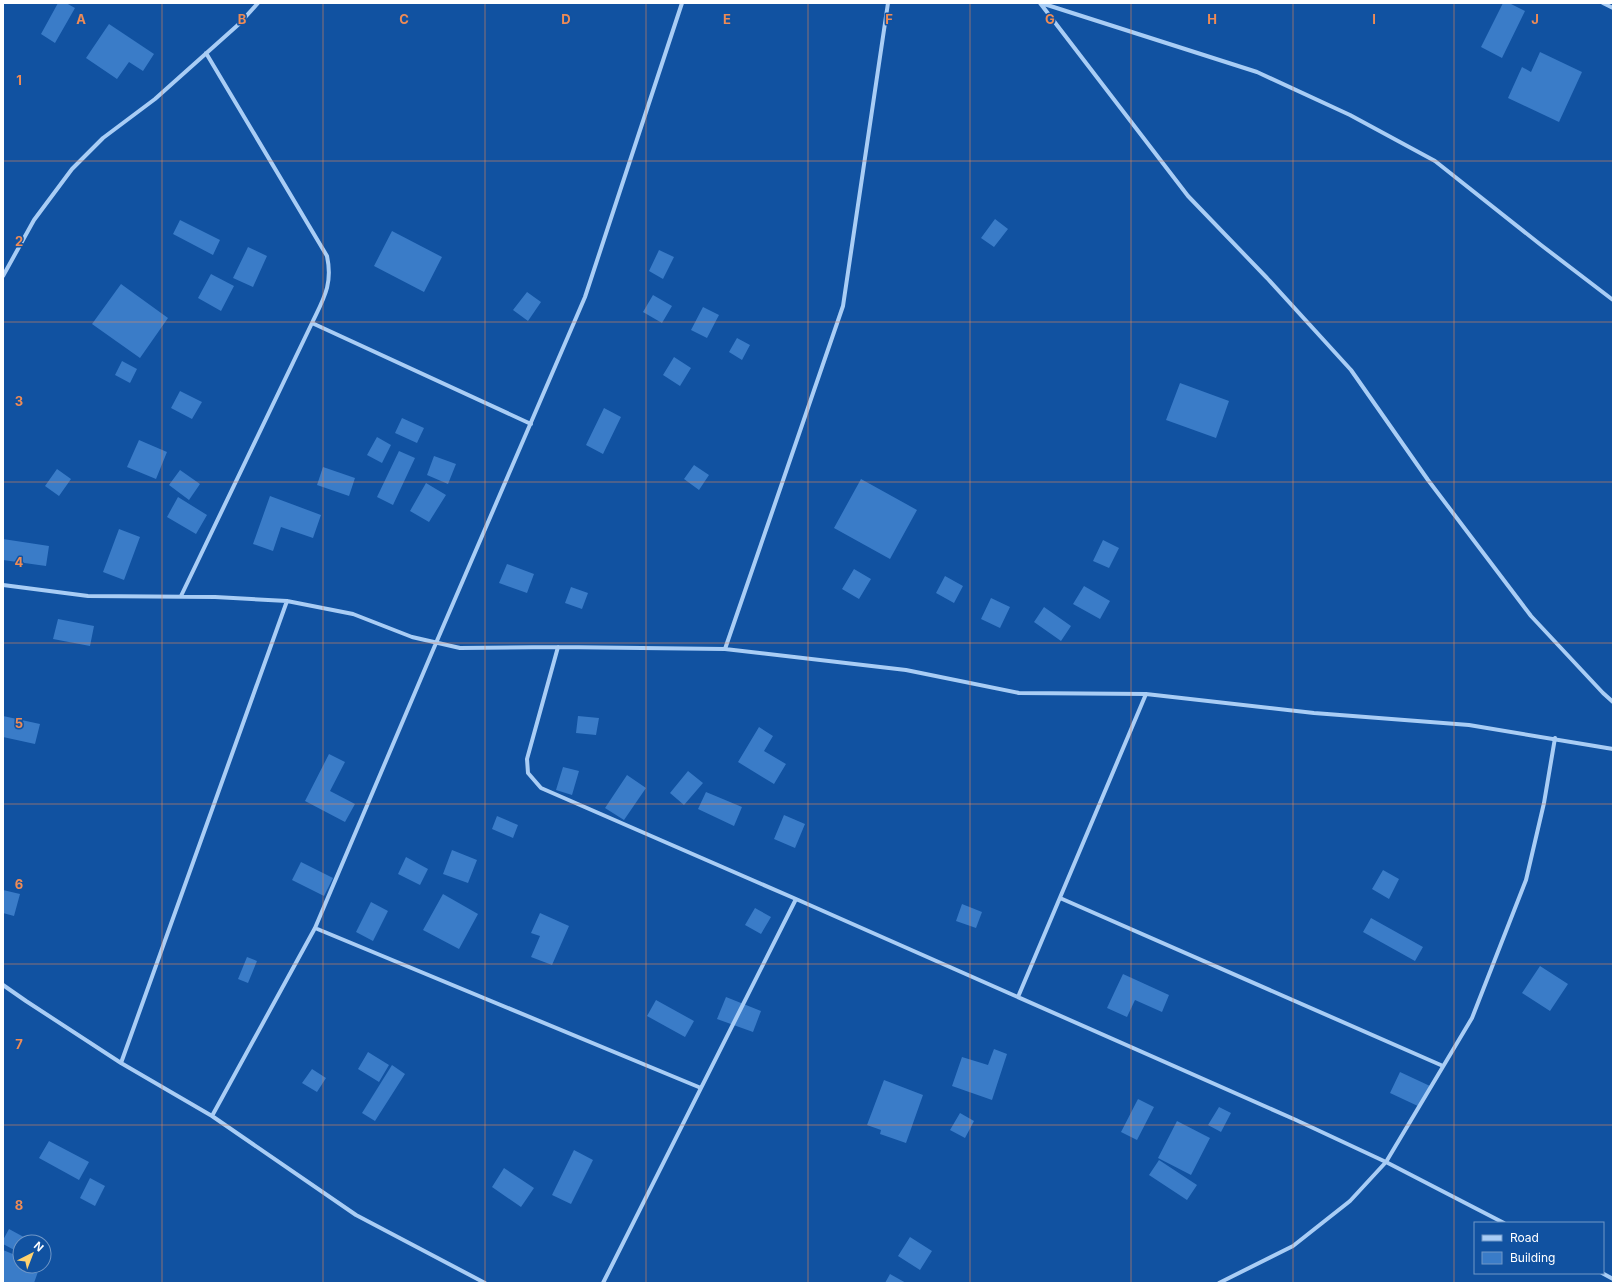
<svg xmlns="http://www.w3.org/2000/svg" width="1616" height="1286" viewBox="0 0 1616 1286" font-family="Inter,sans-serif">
  <rect width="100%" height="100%" fill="#1152a1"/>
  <path fill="#3a7cc8" d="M58,3H66L75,8L55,43L41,34Z
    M1503,3H1509L1525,11L1502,58L1481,47Z
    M109,24L154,54L143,71L129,62L117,79L86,58Z
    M1540,52L1582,72L1559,122L1508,98L1522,67L1531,72Z
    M995,219L1008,229L994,247L981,238Z
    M180,220L220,240L213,255L173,234Z
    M392,231L442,257L424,292L374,266Z
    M248,247L267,256L253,287L233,278Z
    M659,250L674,257L663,279L649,271Z
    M211,274L234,286L221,311L198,298Z
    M121,284L168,318L140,358L92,324Z
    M527,292L541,302L528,321L513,310Z
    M653,295L672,306L662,323L643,312Z
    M703,307L719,315L707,338L691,330Z
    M737,338L750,345L742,360L729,352Z
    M674,357L691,368L680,386L663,375Z
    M122,361L137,369L130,383L115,375Z
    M1180,383L1229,401L1216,438L1166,420Z
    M180,391L202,402L192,419L171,408Z
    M604,408L621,417L603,454L586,445Z
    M402,418L424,428L417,443L395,433Z
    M377,437L391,445L382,463L367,455Z
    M139,440L167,452L156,479L127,467Z
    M399,451L415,458L393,505L377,497Z
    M434,456L456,464L448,484L427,475Z
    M694,465L709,475L699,490L684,479Z
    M323,467L355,478L349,496L317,485Z
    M57,469L71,479L59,496L45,486Z
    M180,470L200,484L189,500L169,485Z
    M861,479L917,510L890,559L834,528Z
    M426,483L446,495L429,522L410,511Z
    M270,496L321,515L313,538L281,527L273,551L253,544Z
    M178,497L207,515L196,534L167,517Z
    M119,529L140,537L124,580L103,572Z
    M3,539L49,546L46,566L3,560Z
    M1103,540L1119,548L1109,568L1093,561Z
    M507,564L534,574L527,593L499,583Z
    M854,569L871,579L859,599L842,589Z
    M945,576L963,586L954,603L936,593Z
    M1084,586L1110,601L1100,619L1073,604Z
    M571,587L588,593L582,609L565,603Z
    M991,598L1010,607L1000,628L981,619Z
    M1044,607L1071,626L1061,641L1034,622Z
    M58,619L94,626L90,646L53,639Z
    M3,716L40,724L35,744L3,737Z
    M578,716L599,718L596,735L576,733Z
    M759,727L773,736L764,751L786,764L774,784L738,762Z
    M329,754L345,762L330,791L355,804L345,822L305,801Z
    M563,767L579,771L572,795L556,790Z
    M688,771L703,783L684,805L670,793Z
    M627,775L646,788L624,820L605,808Z
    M706,792L742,807L734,826L698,809Z
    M784,815L805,824L795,848L774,839Z
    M497,816L518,825L513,838L492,829Z
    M452,850L477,860L468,883L443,874Z
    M406,857L428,869L420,885L398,874Z
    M301,862L333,878L324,896L292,880Z
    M1383,870L1399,879L1389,899L1372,889Z
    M3,890L20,894L14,916L3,913Z
    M443,894L478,914L459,949L423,930Z
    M371,902L388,911L373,941L356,932Z
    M962,904L982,912L976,928L956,921Z
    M755,908L771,917L761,934L745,925Z
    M540,913L569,926L552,965L531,957L540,936L531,933Z
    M1371,918L1423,947L1415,961L1363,932Z
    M247,957L257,961L248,983L238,979Z
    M1540,966L1568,984L1550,1011L1522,993Z
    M1123,974L1169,995L1162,1012L1135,1000L1127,1017L1107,1008Z
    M726,997L761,1011L753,1032L717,1019Z
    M656,1000L694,1021L685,1037L647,1016Z
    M994,1049L1007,1054L992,1100L952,1086L962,1057L988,1065Z
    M368,1052L389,1065L379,1082L358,1069Z
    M392,1065L405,1074L375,1121L362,1113Z
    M312,1069L326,1078L317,1092L302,1083Z
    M1400,1072L1430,1086L1420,1107L1390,1093Z
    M884,1080L923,1095L906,1143L880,1134L881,1130L867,1125Z
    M1138,1099L1154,1107L1137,1140L1121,1132Z
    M1219,1107L1231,1113L1221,1132L1208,1125Z
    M960,1113L974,1121L965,1138L950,1130Z
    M1177,1121L1210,1138L1191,1175L1158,1158Z
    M49,1141L89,1162L79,1180L39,1158Z
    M574,1150L593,1160L571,1204L552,1195Z
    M1159,1160L1197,1185L1187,1200L1149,1175Z
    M504,1168L534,1188L521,1207L492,1187Z
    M90,1178L105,1186L95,1206L80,1198Z
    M9,1229L33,1242H20V1253L3,1244V1240Z
    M910,1237L932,1251L920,1270L898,1256Z
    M3,1250L20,1257V1266H40L34,1283H3Z
    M890,1274L906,1283H885Z"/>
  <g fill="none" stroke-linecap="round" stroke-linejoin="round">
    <path stroke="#a9cdf5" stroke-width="4" d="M1040,3L1188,196L1267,278L1351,370L1428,480L1531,616L1603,693L1613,702
      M1041,3L1257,72L1350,115L1435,161L1541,245L1613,300
      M1603,3L1613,8
      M3,276L34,220L72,169L103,138L155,99L239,24L258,3
      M312,323L531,424
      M3,585L88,596L215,597L287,601L353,614L412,637L460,648L558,647L725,649L906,670L1019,693L1146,694L1314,713L1469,725L1613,749
      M181,596L312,323C324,298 333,284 327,256L206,53
      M558,647L527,759L528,773L541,788L796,899L1296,1120L1386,1162L1504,1223
      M725,649L843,306L888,3
      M1060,898L1443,1066
      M315,928L701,1088
      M3,985L26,1001L121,1063L212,1116L356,1215L485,1283
      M1018,997L1146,694
      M121,1063L287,601
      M212,1116L315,928L436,643L585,297L682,3
      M1602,1273L1613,1279
      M603,1283L796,899
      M1219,1283L1293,1246L1350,1201L1386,1162L1472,1018L1526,880L1544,803L1555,738"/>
  </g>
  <path fill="none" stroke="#ef8b55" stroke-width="1" stroke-opacity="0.55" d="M162,3V1283M323,3V1283M485,3V1283M646,3V1283M808,3V1283M970,3V1283M1131,3V1283M1293,3V1283M1454,3V1283M3,161H1613M3,322H1613M3,482H1613M3,643H1613M3,804H1613M3,964H1613M3,1125H1613"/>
  <g font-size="13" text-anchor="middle" font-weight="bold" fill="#ef8b55" stroke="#1152a1" stroke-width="3" stroke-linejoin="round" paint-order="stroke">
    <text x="81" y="24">A</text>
    <text x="242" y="24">B</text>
    <text x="404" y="24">C</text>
    <text x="566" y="24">D</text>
    <text x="727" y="24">E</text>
    <text x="889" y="24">F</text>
    <text x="1050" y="24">G</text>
    <text x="1212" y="24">H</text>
    <text x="1374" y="24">I</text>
    <text x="1535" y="24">J</text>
    <text x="19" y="85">1</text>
    <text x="19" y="246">2</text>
    <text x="19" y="406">3</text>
    <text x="19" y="567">4</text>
    <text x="19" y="728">5</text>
    <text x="19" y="889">6</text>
    <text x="19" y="1049">7</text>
    <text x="19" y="1210">8</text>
  </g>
  <rect width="1616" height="1286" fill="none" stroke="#ffffff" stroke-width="8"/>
  <rect x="1474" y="1222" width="130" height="52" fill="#1152a1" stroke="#7097c7"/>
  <rect x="1482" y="1235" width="20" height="6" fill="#a9cdf5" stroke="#7097c7"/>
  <text x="1510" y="1242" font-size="12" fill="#ffffff">Road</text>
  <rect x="1482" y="1252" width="20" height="12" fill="#3a7cc8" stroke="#7097c7"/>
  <text x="1510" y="1262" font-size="12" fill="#ffffff">Building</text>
  <g transform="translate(32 1254) rotate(42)"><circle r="19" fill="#1152a1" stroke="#7097c7"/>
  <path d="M0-3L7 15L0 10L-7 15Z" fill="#ffd26e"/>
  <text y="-6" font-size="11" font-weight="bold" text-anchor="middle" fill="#ffffff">N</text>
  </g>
</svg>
